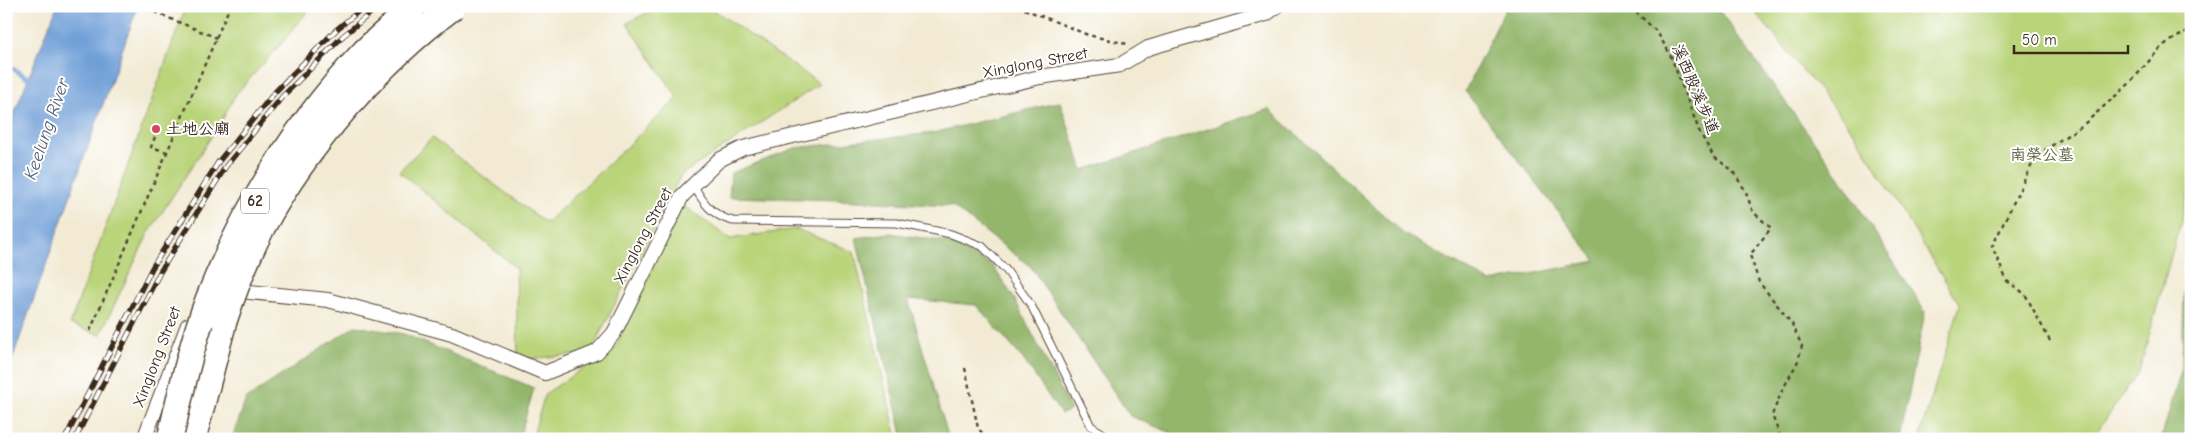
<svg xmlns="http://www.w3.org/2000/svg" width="2197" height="445" viewBox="0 0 2197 445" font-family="'Comic Neue','LXGW WenKai TC',sans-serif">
  <rect width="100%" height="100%" fill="#fff"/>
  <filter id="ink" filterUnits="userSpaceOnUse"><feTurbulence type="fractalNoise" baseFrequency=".02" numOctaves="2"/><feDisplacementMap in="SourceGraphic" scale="10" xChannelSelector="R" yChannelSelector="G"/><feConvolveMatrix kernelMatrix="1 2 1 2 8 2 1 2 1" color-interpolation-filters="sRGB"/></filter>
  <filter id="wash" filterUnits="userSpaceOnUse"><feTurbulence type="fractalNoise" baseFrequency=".0096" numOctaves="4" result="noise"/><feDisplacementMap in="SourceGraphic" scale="20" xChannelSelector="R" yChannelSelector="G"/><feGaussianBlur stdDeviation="1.12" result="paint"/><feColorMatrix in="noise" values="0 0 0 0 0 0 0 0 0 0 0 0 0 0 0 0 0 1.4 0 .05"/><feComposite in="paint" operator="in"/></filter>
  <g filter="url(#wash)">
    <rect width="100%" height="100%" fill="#f2ead3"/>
    <path fill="#bad47a" stroke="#7a7f4c" d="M186,6H312L280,45L236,94L222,120L148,234L100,335L70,324Z
      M661,6H708L820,84L681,175L590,353L518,360L516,268L399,171L432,138L546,223L678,98L627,23Z
      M1750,6H2191V185L2139,371L2092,439L1919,438L1960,305L1854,132Z
      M683,205L730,239L796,229L854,252L897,439H532L545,394L616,346Z"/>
    <path fill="#93b66a" stroke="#677044" d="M1507,6H1716L1839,176L1925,312L1900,439H1186L1130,416L1031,267L952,206L838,200L729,197L731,173L795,148L933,133L1060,102L1083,170L1269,109L1404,234L1490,282L1596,261L1465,91Z
      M2186,214L2191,215V439H2161L2182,368Z
      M890,233L947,242L992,265L1014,298L1071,410L1061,414L1023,359L976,305L908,299L949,439H903L856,238Z
      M355,326L404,334L534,388L519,439H232L246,399Z"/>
    <path fill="#6e9ed7" stroke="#54647a" d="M57,6H138L6,377V134Z"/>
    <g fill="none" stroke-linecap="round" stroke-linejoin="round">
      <path stroke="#6e9ed7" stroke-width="4.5" d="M6,64L32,81"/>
    </g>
  </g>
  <g filter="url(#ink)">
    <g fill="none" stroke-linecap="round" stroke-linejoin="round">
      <g stroke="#564739" stroke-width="9">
        <path id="lane" d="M693,185C703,202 712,216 733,221L897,223L951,234L982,246L1006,270L1031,305L1091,426L1112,439"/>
      </g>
      <g stroke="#564739" stroke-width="16">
        <path id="street" d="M230,290L328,300L452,334L545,373L597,352L614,333L682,196L719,160L743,148L1040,77L1120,65L1148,48L1266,14L1277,6
          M144,439L188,325"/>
      </g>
      <g stroke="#564739" stroke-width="28">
        <path id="highway" d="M193,439L224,321"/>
      </g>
      <path stroke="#564739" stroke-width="2.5" stroke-dasharray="4 4" stroke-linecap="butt" d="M140,6L217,38
        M1017,6L1088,35L1127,44
        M1630,6L1657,32L1670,54L1700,133L1714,157L1732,170L1745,190L1753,212L1771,228L1750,255L1759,282L1792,324L1802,346L1798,361L1782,391L1772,415L1780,436L1778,439
        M155,137L151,147L167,152
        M90,331L230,6
        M2050,341L2025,294L2007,281L1992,247L2036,156L2083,125L2130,83L2162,46L2191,29
        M965,368L978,428L987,439"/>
      <use href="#lane" stroke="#fff" stroke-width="7"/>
      <use href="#street" stroke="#fff" stroke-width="14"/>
      <use href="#highway" stroke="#fff" stroke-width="25"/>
      <g stroke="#3b2a1e" stroke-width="5.5">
        <path id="rail" d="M65,439L152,268L219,161L275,92L337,29L365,6
          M75,439L160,272L226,166L282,97L343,36L379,6"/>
      </g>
      <use href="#rail" stroke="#fff" stroke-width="4" stroke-dasharray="11" stroke-linecap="butt"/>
      <g stroke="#564739" stroke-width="28" stroke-linecap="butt">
        <path id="highway-bridge" d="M224,321C235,288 247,256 263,226C308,143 379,63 454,6
          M170,439C181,392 191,345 208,300C244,209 297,123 364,52C380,36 398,22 414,6"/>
      </g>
      <use href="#highway-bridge" stroke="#fff" stroke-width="25"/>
    </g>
  </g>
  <circle fill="#d1495b" stroke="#fff" stroke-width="2" cx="156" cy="129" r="5"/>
  <g text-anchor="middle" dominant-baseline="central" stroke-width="4" stroke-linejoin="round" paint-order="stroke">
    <rect fill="#fff" stroke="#766a62" stroke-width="1" x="241" y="188.5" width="28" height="25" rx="4"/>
    <g font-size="15" font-weight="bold" fill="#3b2a1e">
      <text x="255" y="201">62</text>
    </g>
    <g font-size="16" fill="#3b2a1e" stroke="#fff">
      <text transform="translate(1035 63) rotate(-11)">Xinglong Street</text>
      <text transform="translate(1695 89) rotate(67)">溪西股溪步道</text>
      <text transform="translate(643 236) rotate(-62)">Xinglong Street</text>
      <text transform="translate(157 357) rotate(-69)">Xinglong Street</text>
    </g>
    <g font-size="16" fill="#3b2a1e" stroke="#fff" text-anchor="start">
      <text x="166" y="129">土地公廟</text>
    </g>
    <g font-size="16" fill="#615d3a" stroke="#fff">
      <text x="2042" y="155">南榮公墓</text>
    </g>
    <g font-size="18" font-style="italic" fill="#525e71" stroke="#fff">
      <text transform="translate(47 129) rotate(-71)">Keelung River</text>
    </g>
  </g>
  <rect width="2197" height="445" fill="none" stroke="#fff" stroke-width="25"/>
  <path d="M2014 45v8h114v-8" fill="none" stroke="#3b2a1e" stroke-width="2.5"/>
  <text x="2022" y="45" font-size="15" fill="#3b2a1e" stroke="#ffffff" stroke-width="4" paint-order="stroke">50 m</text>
</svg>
